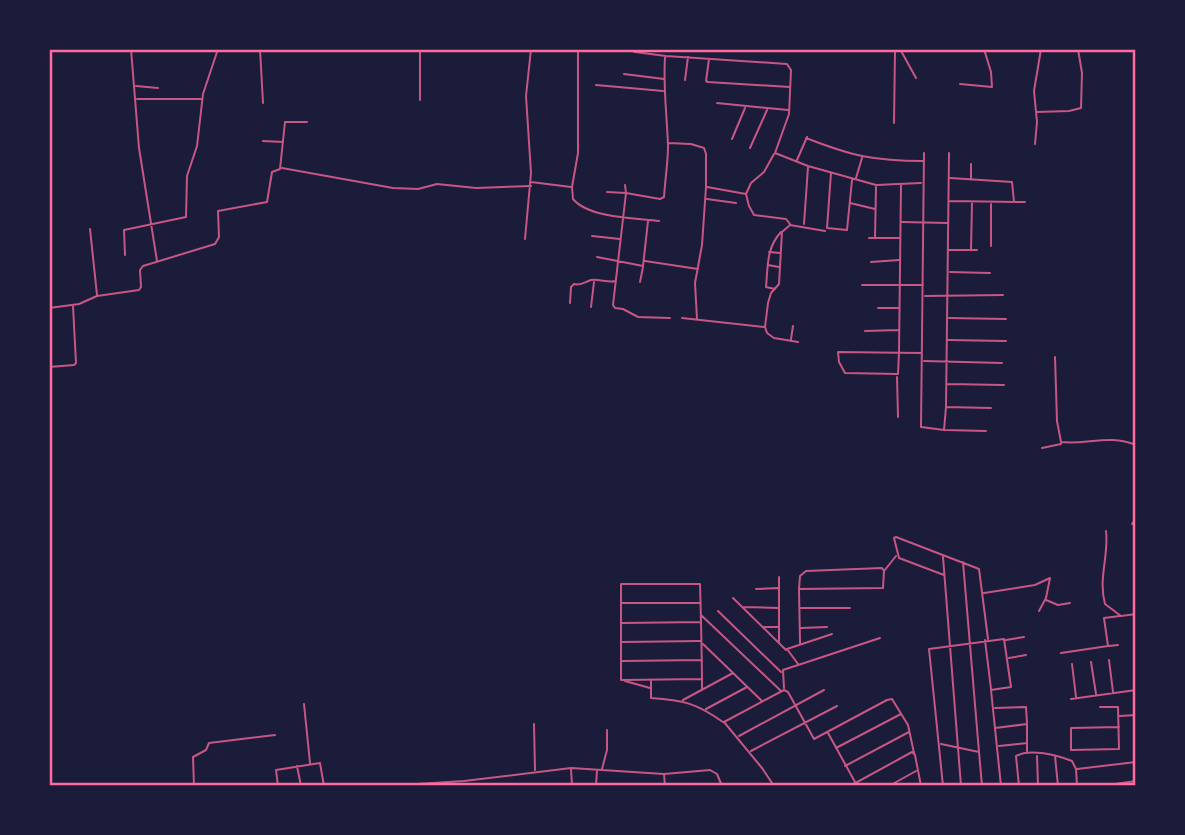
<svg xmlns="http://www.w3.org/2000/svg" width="1185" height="835" viewBox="0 0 1185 835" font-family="Overpass,sans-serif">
  <rect width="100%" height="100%" fill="#1b1b3a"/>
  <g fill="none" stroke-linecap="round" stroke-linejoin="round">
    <path stroke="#c65784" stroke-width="2" d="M131,49L139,148L157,261
      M260,49L263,103
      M578,49V153L572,187L573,199C589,218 634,218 659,221
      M629,49L635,52L666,56L787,64L791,70L789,114L775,153L808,166L876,185L921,183
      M900,49L916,78
      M665,57C663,88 667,115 668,146C668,163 665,180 664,197L660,199L626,193L613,305L615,308L623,309L638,317L670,318
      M709,59L706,81L708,82L790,87
      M624,74L664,79
      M685,80L688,57
      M960,84L992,87L991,72L984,49
      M596,85L663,91
      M136,86L158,88
      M137,99H201
      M420,100V49
      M717,103L788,110
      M1036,112L1069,111L1081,108L1082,73L1078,49
      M894,123L895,49
      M806,138C852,156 874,161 923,161
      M732,139L745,108
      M263,141L283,142
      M668,143L691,144L704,148L706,154V187L702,245L695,283L697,319
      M1035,144L1037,122L1034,91L1041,49
      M750,148L767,110
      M924,153L921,427L944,430L946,407L949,153
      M797,160L807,137
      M282,168L393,188L418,189L437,184L476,188L531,186
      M831,173L827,228L847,230L852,180
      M856,178L862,158
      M950,178L1012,182L1014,202
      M971,178V164
      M531,182L571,187
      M901,185L899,352L898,374L845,373L839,362L838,352L921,353
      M707,187L746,194L749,206L754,215L786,219L790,224
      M607,192L626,193L625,185
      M746,194L751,183L764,172L774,154
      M707,199L736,203
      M949,201L1025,202
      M850,203L875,209
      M902,222L948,223
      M804,224L808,167
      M90,229L97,295
      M592,236L620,239
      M869,238H899
      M875,238L876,187
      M525,239L531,173L526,96L531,49
      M991,246V204
      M949,250H977
      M971,250L972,203
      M769,252L780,253
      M125,255L124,230L186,217L187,176L197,146L203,94L218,49
      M597,257L643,266L648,221
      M645,261L698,269
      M871,262L899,260
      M768,265L779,267
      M950,272L990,273
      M640,282L643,267
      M862,285H923
      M775,289L766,287C768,267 766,248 781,232
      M925,296L1003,295
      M570,303L571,287L574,284C582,286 584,282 591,280C600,279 608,283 616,281
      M591,307L594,282
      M49,308L79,304L97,296L139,290L141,287L140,270L143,266L215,244L219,237L218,211L267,202L272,172L280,169L285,122H307
      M878,308H899
      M682,318L764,327
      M949,318L1006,319
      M865,331L899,330
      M791,339L793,326
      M948,340L1006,341
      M798,342L774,338L767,333L765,327L768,303L771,293L779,284L782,232L790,225L825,231
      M1055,357L1057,421L1061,442C1087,445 1109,434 1136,445
      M924,361L1002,363
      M49,367L74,365L76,363L73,306
      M897,377L898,417
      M947,384L1004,385
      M946,407L991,408
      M945,430L986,431
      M1042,448L1061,444
      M1132,524L1136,518
      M1106,531C1109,555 1098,579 1105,604L1121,616L1136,614
      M943,557L961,786
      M963,562L979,752
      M882,568L884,571L883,588L799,589L800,576L806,571Z
      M884,571L896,556
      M944,575L899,558L894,538L896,537L979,569L988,639
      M779,577V642
      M756,589L778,588
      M799,589L800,643
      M984,593L1035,585L1050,578L1046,598L1039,611
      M733,598L786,650
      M1046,600L1058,605L1070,603
      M621,603H700
      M742,607L778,608
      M801,608H850
      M718,611L781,672
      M701,615L781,691
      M622,623L700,622
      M763,627H778
      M801,628L827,627
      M985,640L991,689
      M1006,640L1024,637
      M622,642L700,641
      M703,644L762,701
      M1109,646L1118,645
      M1061,653L1108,646L1104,618L1120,616
      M1009,658L1026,655
      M1109,660L1113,692
      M622,661L701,660
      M1091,662L1096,694
      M798,664L787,649L832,634
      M1072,664L1076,697
      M702,679L621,680V584H700C701,619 702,654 702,689
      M625,681L650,688
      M651,681V698C683,700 696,703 723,722
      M784,688L783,670L880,638
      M1071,699L1136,690
      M683,700L733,673
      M304,704L310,763
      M1100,707H1118L1119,749L1071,750V728L1119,727
      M995,708L1026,707L1027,723
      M706,709L747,687
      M1120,716L1136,715
      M534,724L535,770
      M995,728L1027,724V743
      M828,733L855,782
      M739,736L824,690
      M941,744L979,752L982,786
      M999,746L1027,743V751
      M836,748L901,714
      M751,751L837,706
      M1037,756L1038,786
      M1055,756L1058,786
      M297,766L301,786
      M845,766L909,732
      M571,769L572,786
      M602,769L607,750V730
      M1077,769L1136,762
      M664,774L665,786
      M194,786L193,757L206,750L209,743L275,735
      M278,786L276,770L320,763L324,786
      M386,786L464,781L571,768L664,774L710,770L717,774L722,786
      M596,786L597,770
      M774,786L762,768L724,722L784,690L788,692L814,739L887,700L892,699L908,725L914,753
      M850,786L912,752L915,755L921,786
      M889,786L916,771
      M943,786L929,649L1004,639L1011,687L991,690L1001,786
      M1019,786L1016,756C1030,748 1057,755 1072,761L1076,769L1077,786
      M1101,786L1136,781"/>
  </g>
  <rect width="1185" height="835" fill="none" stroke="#1b1b3a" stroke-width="102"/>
  <rect x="51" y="51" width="1083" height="733" fill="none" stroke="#ff6b9d" stroke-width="2.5"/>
</svg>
